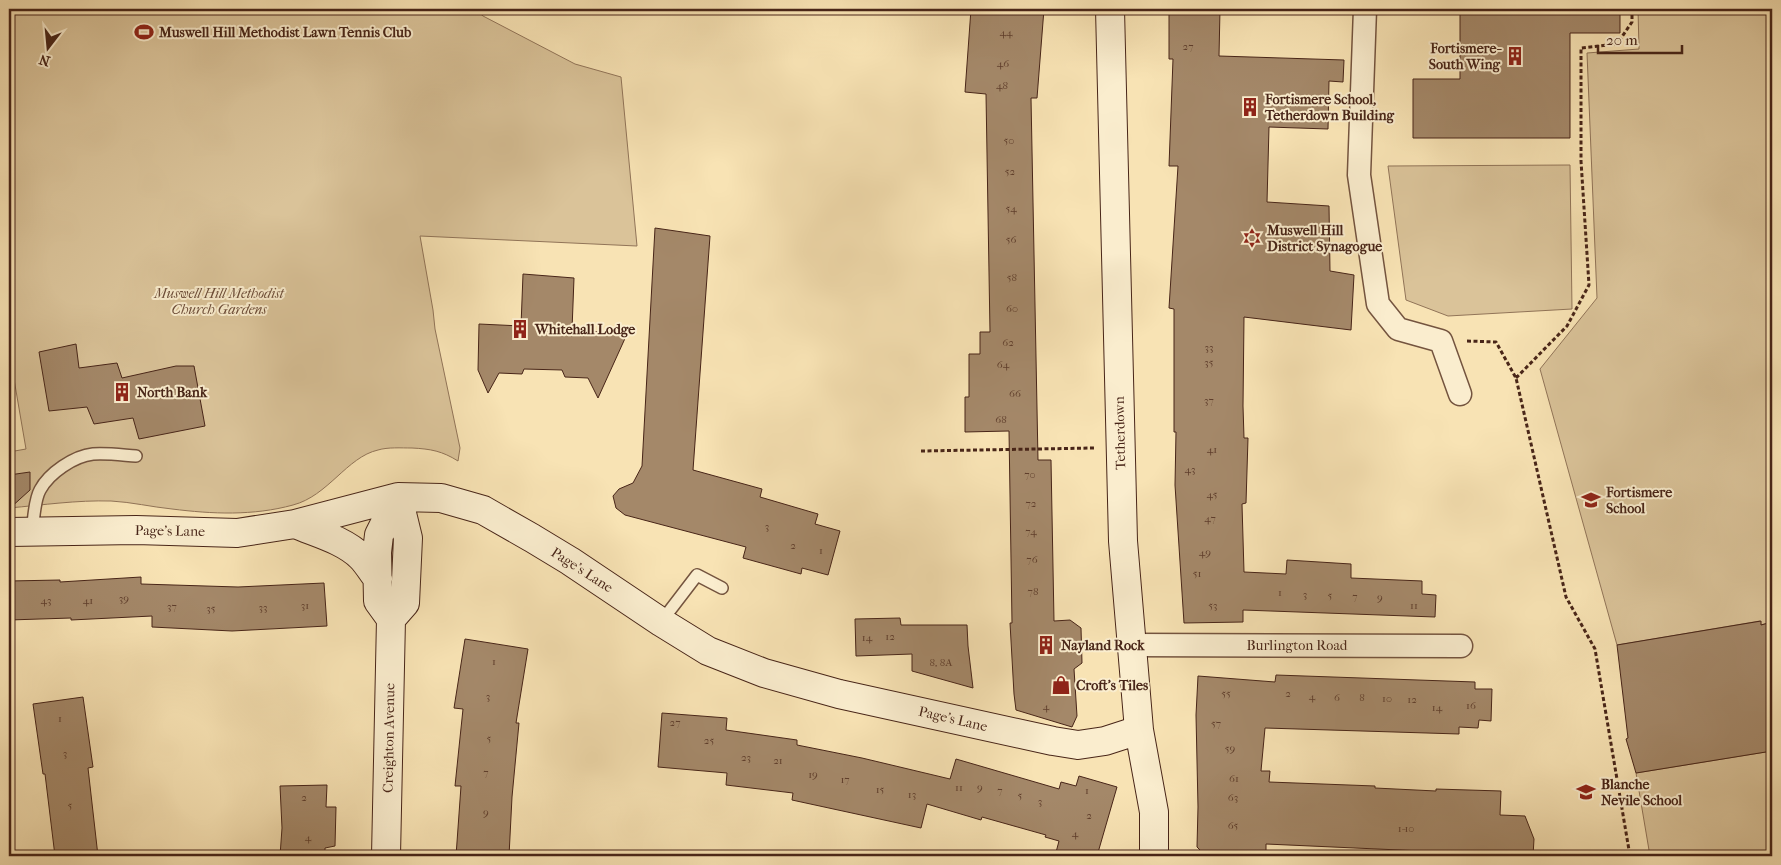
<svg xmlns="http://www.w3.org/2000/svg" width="1781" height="865" viewBox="0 0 1781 865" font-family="'IM FELL French Canon',serif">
  <rect width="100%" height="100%" fill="#f8e3b4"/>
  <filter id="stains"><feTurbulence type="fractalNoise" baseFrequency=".004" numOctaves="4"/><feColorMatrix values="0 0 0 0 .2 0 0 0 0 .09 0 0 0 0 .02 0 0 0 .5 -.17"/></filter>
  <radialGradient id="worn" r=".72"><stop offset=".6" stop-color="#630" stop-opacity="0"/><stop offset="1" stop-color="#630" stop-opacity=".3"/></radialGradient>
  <path fill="#dac399" stroke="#917458" d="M9,9H475L483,16L575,64L621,77L637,246L420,236L433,310L435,329L460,448L458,461C442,451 431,449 412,448C401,448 388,447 378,450C347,457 328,496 293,505C253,516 212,514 172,509C152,507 131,502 111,501C77,500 43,505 9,508V452L26,449L9,350Z
    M1638,9H1772V622L1761,625L1760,621L1617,645L1540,369L1597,298L1587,53L1639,49Z
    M1570,165L1572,309L1448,316L1406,300L1388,166Z
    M1772,751V856H1650L1636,773Z"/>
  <path fill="#a48869" stroke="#482518" d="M971,9H1044L1037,98H1031L1038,460H1051L1054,621L1070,620L1081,628L1082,663L1074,669L1077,716L1072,727L1016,710L1014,694L1010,623H1012L1009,431L965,432V397H969V354H980V332H990L986,94L965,92Z
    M1169,9H1220L1219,56L1344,60L1343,82L1329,81L1328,129L1269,127L1267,202L1329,206L1330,271L1354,275L1351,330L1244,317L1243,406L1244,438H1248L1246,503L1242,504L1244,572L1286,574L1287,560L1351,564V578L1422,581V594L1436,595L1435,617L1243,610V622L1184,623L1175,485L1176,432H1174V309L1169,308L1178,166H1169L1173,59H1169Z
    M1460,9H1620V33H1570V138H1413V79H1460Z
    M655,228L710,236L693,470L762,489L760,497L818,514L815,524L840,531L828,575L802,568L801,574L743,558L746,547L625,515L616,508L613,496L619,489L633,483L642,466Z
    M523,274L574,278L572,330L627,334L598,398L588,378L565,377L562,370L524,369L522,374L499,373L488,393L478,370L479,324L521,326Z
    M76,344L79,368L117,363L122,378L176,366H194L205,426L139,439L133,418L94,424L87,407L49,411L39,352Z
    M30,472V490L9,509V475Z
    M141,577V584L238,587L324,583L327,626L232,631L152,627V616L71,620V618L9,620V581L60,580V582Z
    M900,618L901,625H967L968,646L973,688L912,671V654L856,656L855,619Z
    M1761,621V625L1772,622V751L1636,773L1626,739L1628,738L1617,645Z
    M465,639L528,649L516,723H519L512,797L509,856H456L461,786H455L463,709L454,708Z
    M1276,675L1475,682V689H1492L1491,721L1479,720L1478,728L1459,727V734L1265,728L1261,771H1270L1269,782L1375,786V788L1436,791V789L1501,791L1500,815L1525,816L1534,839L1533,856L1266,844V853L1249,851L1245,856H1206L1197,847L1198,807L1196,715L1198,676L1275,682Z
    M83,697L93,767L88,768L98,856H55L45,774H43L33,704Z
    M662,713L727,718L726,730L797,740V745L862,758L950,779L956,759L1059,789L1061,782L1076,786L1079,776L1117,787L1097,856H1055L1059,841L1045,837L1046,835L982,817L981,820L927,804L921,828L792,800L793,793L726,785L727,773L658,767Z
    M327,785L326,807H336L335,846L325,848V856H280L282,828L280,786Z"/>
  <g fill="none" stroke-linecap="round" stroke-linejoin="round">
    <g stroke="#74543f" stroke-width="14">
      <path id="lane" d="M32,532C34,519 34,501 40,490C49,473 74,456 93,454C107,453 122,455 136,456
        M661,622L697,575L722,588"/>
    </g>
    <g stroke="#74543f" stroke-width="25">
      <path id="street" d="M1365,9L1359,175L1378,304L1398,329L1441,341L1460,394
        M1132,645L1461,646"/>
    </g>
    <g stroke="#482518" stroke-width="30">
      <path id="secondary" d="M1110,9L1123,541L1139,730L1154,812V856
        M295,524C316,533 344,540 361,557C368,564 372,572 378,579
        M9,532L136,530L237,533L295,524L398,497L441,498L483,510L532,538L570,561L661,622L708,651L764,673L839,694L1053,741L1078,745L1105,741L1139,730
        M391,619L405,603L408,538L398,497
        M386,856L391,619L378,601L377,552L379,535L398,497"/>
    </g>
    <path stroke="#482518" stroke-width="3" stroke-dasharray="4 2.5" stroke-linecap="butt" d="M1467,341L1496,342L1516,378L1566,597L1595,649L1630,856
      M1516,378L1567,326L1589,285L1581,161V48L1617,44L1632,22V9
      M921,451L1094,448"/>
    <use href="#lane" stroke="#faedce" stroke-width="11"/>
    <use href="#street" stroke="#faedce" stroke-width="22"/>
    <use href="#secondary" stroke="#faedce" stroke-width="28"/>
  </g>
  <defs>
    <g id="stadium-bare" transform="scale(1.5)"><path d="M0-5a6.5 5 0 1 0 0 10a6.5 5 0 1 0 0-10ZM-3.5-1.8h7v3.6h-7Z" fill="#8f2418" stroke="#faedce" stroke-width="2.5" paint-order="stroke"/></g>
    <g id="building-bare" transform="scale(1.5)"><path d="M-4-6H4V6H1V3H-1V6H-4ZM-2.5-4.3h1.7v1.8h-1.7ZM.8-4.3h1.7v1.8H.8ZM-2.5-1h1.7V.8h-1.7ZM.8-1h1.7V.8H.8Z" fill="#8f2418" stroke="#faedce" stroke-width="2.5" paint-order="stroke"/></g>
    <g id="synagogue-bare" transform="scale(1.5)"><path d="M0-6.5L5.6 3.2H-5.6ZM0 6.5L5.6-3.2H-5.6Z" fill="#8f2418" stroke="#faedce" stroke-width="2.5" paint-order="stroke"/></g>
    <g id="school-bare" transform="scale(1.5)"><path d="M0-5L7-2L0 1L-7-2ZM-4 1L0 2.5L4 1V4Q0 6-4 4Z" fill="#8f2418" stroke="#faedce" stroke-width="2.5" paint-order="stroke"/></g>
    <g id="shop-bare" transform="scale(1.5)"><path d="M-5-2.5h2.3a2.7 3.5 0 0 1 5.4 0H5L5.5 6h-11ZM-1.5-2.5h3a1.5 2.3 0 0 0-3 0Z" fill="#8f2418" stroke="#faedce" stroke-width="2.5" paint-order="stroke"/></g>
  </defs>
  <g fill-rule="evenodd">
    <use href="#stadium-bare" x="144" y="32"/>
    <use href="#building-bare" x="1515" y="56"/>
    <use href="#building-bare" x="1250" y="107"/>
    <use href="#synagogue-bare" x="1252" y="238"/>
    <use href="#building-bare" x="520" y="329"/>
    <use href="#building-bare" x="122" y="392"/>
    <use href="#school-bare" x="1591" y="500"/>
    <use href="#building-bare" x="1046" y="645"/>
    <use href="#shop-bare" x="1061" y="685"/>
    <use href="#school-bare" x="1586" y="792"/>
  </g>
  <g text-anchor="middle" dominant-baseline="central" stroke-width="4" stroke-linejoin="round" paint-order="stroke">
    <g font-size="11" fill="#5f3e2c">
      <text x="1006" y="32">44</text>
      <text x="1188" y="46">27</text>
      <text x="1003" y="63">46</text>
      <text x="1002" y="85">48</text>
      <text x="1009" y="140">50</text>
      <text x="1010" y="171">52</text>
      <text x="1011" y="208">54</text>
      <text x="1011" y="239">56</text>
      <text x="1012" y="277">58</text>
      <text x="1012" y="308">60</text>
      <text x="1008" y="342">62</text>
      <text x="1209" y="347">33</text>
      <text x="1209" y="362">35</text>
      <text x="1003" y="364">64</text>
      <text x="1015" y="393">66</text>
      <text x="1209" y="400">37</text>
      <text x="1001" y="419">68</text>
      <text x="1212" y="449">41</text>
      <text x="1190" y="469">43</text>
      <text x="1030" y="474">70</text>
      <text x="1212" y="494">45</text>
      <text x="1031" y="503">72</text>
      <text x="1210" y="518">47</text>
      <text x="767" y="526">3</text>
      <text x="1031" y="531">74</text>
      <text x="793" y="545">2</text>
      <text x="821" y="550">1</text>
      <text x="1205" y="552">49</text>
      <text x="1032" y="559">76</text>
      <text x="1197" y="573">51</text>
      <text x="1033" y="591">78</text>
      <text x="1280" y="592">1</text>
      <text x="1305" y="594">3</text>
      <text x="1330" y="595">5</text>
      <text x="1355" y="596">7</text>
      <text x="1380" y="597">9</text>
      <text x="124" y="598">39</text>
      <text x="46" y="600">43</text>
      <text x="88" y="600">41</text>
      <text x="305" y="605">31</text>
      <text x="1213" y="605">53</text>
      <text x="1414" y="605">11</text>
      <text x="172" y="606">37</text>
      <text x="263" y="607">33</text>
      <text x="211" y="608">35</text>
      <text x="890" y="636">12</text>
      <text x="867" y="637">14</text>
      <text x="494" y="661">1</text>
      <text x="941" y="662">8, 8A</text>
      <text x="1226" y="693">55</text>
      <text x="1288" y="693">2</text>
      <text x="488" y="696">3</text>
      <text x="1312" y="696">4</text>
      <text x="1337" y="697">6</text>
      <text x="1362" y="697">8</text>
      <text x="1387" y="698">10</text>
      <text x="1412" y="699">12</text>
      <text x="1471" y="705">16</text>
      <text x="1046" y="706">4</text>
      <text x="1437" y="707">14</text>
      <text x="60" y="718">1</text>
      <text x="675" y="722">27</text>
      <text x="1216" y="723">57</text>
      <text x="489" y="738">5</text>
      <text x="709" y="740">25</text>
      <text x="1230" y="748">59</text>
      <text x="65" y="753">3</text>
      <text x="746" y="757">23</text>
      <text x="778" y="760">21</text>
      <text x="486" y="772">7</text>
      <text x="813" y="774">19</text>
      <text x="1234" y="778">61</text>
      <text x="845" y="779">17</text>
      <text x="959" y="787">11</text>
      <text x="980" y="787">9</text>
      <text x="880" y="789">15</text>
      <text x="1000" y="790">7</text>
      <text x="1087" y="790">1</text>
      <text x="912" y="794">13</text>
      <text x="1020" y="795">5</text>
      <text x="304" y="797">2</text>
      <text x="1233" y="797">63</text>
      <text x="1040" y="801">3</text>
      <text x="70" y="805">5</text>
      <text x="486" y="812">9</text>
      <text x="1089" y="815">2</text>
      <text x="1233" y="825">65</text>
      <text x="1406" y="828">1-10</text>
      <text x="1075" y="833">4</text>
      <text x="308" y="837">4</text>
    </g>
    <g font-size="14" font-weight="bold" fill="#482518" stroke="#faedce" text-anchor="start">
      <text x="159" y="32">Muswell Hill Methodist Lawn Tennis Club</text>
      <text x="1500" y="48" text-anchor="end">Fortismere-<tspan x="1500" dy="16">South Wing</tspan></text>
      <text x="1265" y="99">Fortismere School,<tspan x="1265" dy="16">Tetherdown Building</tspan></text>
      <text x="1267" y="230">Muswell Hill<tspan x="1267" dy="16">District Synagogue</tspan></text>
      <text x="535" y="329">Whitehall Lodge</text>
      <text x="137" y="392">North Bank</text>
      <text x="1606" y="492">Fortismere<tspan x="1606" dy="16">School</tspan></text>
      <text x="1061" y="645">Nayland Rock</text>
      <text x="1076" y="685">Croft's Tiles</text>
      <text x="1601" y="784">Blanche<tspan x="1601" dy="16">Nevile School</tspan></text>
    </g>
    <g font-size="14" font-style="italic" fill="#6c4c38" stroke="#faedce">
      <text x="219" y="293">Muswell Hill Methodist<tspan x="219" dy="16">Church Gardens</tspan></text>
    </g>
    <g font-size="14" fill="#482518" stroke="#faedce">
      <text transform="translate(1120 433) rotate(-91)">Tetherdown</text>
      <text transform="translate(170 531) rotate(1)">Page's Lane</text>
      <text transform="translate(582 570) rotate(33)">Page's Lane</text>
      <text x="1297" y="645">Burlington Road</text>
      <text transform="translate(953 719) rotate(13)">Page's Lane</text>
      <text transform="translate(389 738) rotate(-89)">Creighton Avenue</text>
    </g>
  </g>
  <rect width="1781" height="865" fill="none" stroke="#f8e3b4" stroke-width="30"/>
  <rect x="10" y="10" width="1761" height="845" fill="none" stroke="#482518" stroke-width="2.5"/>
  <rect x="15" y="15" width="1751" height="835" fill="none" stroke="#482518"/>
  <g transform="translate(48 48) rotate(196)" stroke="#faedce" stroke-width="4" paint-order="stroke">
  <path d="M0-4L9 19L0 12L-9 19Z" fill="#482518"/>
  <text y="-8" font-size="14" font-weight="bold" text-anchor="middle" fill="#482518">N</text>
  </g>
  <path d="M1598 45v8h84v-8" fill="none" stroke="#482518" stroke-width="2.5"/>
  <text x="1606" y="45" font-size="15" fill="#482518" stroke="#faedce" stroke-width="4" paint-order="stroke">20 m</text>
  <rect width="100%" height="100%" filter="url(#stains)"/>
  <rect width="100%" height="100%" fill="url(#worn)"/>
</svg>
